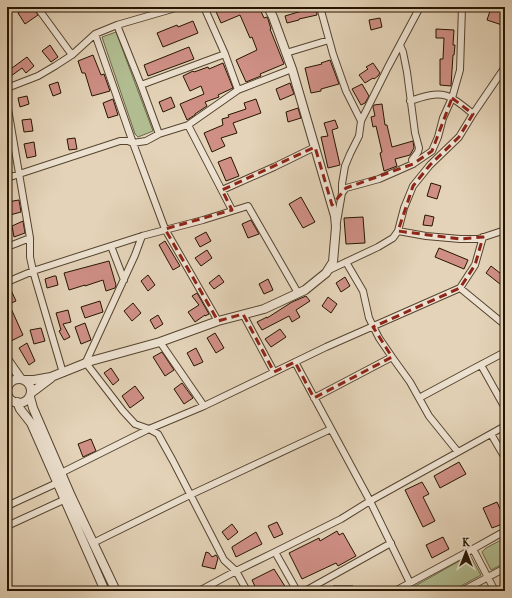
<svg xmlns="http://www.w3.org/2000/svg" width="512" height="598" viewBox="0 0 512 598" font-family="'IM FELL Great Primer',serif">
  <rect width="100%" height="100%" fill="#e4d3b8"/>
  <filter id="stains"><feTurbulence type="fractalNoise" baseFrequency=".005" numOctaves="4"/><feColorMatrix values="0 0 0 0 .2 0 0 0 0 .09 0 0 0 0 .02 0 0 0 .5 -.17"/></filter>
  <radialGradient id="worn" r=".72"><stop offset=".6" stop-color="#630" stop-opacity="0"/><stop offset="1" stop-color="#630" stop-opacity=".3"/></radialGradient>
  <path fill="#b1bd91" stroke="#6b6949" d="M116,32L153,131L138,137L135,134L102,37Z
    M505,538V563L491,570L482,552L486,548Z
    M470,555L481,575L452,591H406Z"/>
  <path fill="#cf8f85" stroke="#251501" d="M27,7H33L38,15L25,24L18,13Z
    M214,7H259L264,18L267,17L268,19L271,29H270L284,64L260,74L261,76L246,82L236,60L257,50L252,37L250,38L240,15L221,23Z
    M313,7H316L317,15L299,19V20L287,23L285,16L305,10L304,9Z
    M491,8L505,13V26L487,20Z
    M380,18L382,27L371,30L369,20Z
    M193,21L198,33L163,47L157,33L177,25L178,27Z
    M436,29L454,30L453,45H455L454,55H453L451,86L440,85V59H443L444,38H436Z
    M50,45L58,57L51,62L42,51Z
    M189,47L194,59L148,76L144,65Z
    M93,55L101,75L104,74L110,91L92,96L85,73H82L78,61Z
    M27,57L34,66L26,73L22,68L7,79V61L12,68Z
    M330,60L339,84L321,89V91L311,93L305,68L322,64L321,63Z
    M223,63L233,88L218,95L219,97L205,102L207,106L195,114V115L187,120L180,104L204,94L201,86L190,91L183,76L193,71L194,72L208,67L209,69Z
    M373,63L380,73L378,76L374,79L373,78L365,83L359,75L368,69L366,67Z
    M58,82L61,93L53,96L49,85Z
    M290,83L294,94L280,100L276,89Z
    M362,84L369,96L365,103L361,105L352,89Z
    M27,96L29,104L20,107L18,98Z
    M171,97L175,107L163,112L159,102Z
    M113,99L118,115L108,118L103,103Z
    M256,99L261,113L233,123L237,133L221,138L225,146L212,152L204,133L223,125L222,119L229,117L228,115L246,109L244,103Z
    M382,104L385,125H387L392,147L413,141L414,148L410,155L395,159L397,166L384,171L380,153L382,152L376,126L373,127L371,117L375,116L373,107L374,105Z
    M298,108L301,118L288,122L286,112Z
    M31,119L33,131L24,132L22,120Z
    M335,120L338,128L332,130L340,165L328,168L321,137L328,136L324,123Z
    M75,138L77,149L69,150L67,139Z
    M34,142L36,156L27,158L24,144Z
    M231,157L239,176L226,181L218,162Z
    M431,183L441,186L437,199L427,196Z
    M301,197L315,222L303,228L289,204Z
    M19,200L21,212L10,215L7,202Z
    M425,215L434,217L432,226L423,225Z
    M363,217L365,243L346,244L344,218Z
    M251,220L259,234L248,238L242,224Z
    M23,221L25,233L14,237L12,226Z
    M206,232L211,241L200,247L195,238Z
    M165,241L180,266L173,270L159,245Z
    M439,248L468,260L464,269L435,257Z
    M207,250L212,258L201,266L195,258Z
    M109,261L116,285L115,288L106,291L103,280L85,286V285L69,290L64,273Z
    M491,266L505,277L500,284L486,273Z
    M148,275L155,285L148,291L141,281Z
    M219,275L224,282L214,289L209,283Z
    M54,276H56L58,285L47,288L45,279Z
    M345,277L350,286L341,292L336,283Z
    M268,279L273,290L264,294L259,284Z
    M11,290L16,301L9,304L23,335L11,341L7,333V292Z
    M197,293L209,314L205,316V315L195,322L188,312L199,305L192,296Z
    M306,296L310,301L296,310L300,317L292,322L289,316L262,330L257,322L267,317V318L292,302Z
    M328,297L337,304L331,313L322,306Z
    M100,301L103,312L85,318L81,307Z
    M133,303L141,313L132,321L124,311Z
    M68,310L71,322L63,324L70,337L64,340L59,331L61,330L56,313Z
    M158,315L163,324L155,329L150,320Z
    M85,323L91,340L81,344L75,327Z
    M41,328L45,341L34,344L30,330Z
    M280,329L286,337L271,347L265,339Z
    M215,333L224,348L216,353L207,338Z
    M27,343L35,361L29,365L19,348Z
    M196,348L203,362L194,366L187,353Z
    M162,352L174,370L165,376L153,357Z
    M111,368L119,380L113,385L104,373Z
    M182,383L193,398L184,404L174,389Z
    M135,386L144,398L130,408L122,396Z
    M91,439L96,451L83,457L78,444Z
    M459,462L466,474L440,488L434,476Z
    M422,482L429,494L423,497L435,521L423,527L405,490Z
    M497,502L505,520V523L492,528L483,508Z
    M277,522L283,534L274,538L268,526Z
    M232,524L238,532L228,540L222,532Z
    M337,531L339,535L343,533L356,556L338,566L336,563L302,579L289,553L319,538L320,541Z
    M256,532L262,544L236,557L232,548V547Z
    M443,537L449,549L432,558L426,545Z
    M206,552L209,553L212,557L216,555L218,558L215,569L202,566Z
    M274,569L286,588L279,591H257L252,580Z
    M333,586H353V591H333Z"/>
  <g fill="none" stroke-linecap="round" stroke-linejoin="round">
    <g stroke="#55442f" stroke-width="8">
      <path id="minor" d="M37,7L72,55
        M204,7L225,54L238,90
        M320,7L333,54L346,91L361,121L359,136L350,154L345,166L342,184V193
        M117,25L141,85L159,134
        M95,34L133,143L165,229L218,321
        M400,45L403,52L407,72L415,133L419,148L418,152L412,160L413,164
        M286,53L329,40
        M141,85L225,54
        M7,88L38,76L55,66L72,55L95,34L117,25L179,7
        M410,101C423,97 440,90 453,99C460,103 467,109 473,114
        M7,103L30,238V257L33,271L63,373
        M361,121L388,67L420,7
        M188,125L232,210
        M7,178L120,141H128L133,143L146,141L159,134L188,125L238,90L292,69
        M222,190L274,167L315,147
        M337,222L342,193L346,188L379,179L413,164L432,151L438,137L443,118L452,98L460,70L462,7
        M398,231L426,236L460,239H478L505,230
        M111,246L124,280
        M7,247L30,238
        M346,262L363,291L369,318L379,338L392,357L410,382L429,416L458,452
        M327,271L378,247L393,238L398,231L404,208L413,186L430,165L459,137L473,114L505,67
        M7,282L33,271L142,236L203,220L248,206L298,293
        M460,288L505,325
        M243,314L274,372
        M160,342L204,406
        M295,362L370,501L410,583
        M86,363L123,411L135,424L149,429L158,434L173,461L224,560L236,571L247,591
        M85,364L135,255L142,236
        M481,365L505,408
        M314,398L392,357
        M419,398L471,370L505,352
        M491,434L505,458
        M61,473L149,429L204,406L326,347L460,288L475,265L483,237
        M7,506L57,483
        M7,526L68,498
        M93,543L190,495L331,429
        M473,549L495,591
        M275,552L297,591
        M199,591L236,571L275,552L341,519L370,501L505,426
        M305,591L391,543
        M395,591L473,549L505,531
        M462,591L505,568"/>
    </g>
    <g stroke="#55442f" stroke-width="10">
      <path id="tertiary" d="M7,359L21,379
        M7 391a12 12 0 1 1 24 0a12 12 0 1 1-24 0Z
        M25,380H34L51,377L91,361L160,342L218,321L264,309L305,290L326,273L333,262L336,227L335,216L292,69L273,17L268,7
        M31,393L51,378
        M30,397L33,408L71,496L116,591
        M17,402L20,409L31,423L105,591"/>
    </g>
    <use href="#minor" stroke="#ede2d1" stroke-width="6"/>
    <use href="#tertiary" stroke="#ede2d1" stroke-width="8"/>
  </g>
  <path fill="none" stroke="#8f2418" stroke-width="3" stroke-dasharray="8 5" stroke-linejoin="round" d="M452,98L473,114L459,137L430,165L413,186L398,231L460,239L483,237L475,265L460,288L373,327L392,357L314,398L295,362L274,372L243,314L218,321L165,229L232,210L222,190L315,147L332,205L346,188L413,164L432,151Z"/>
  <rect width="512" height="598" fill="none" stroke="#e4d3b8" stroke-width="24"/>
  <rect x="8" y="8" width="496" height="582" fill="none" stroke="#251501" stroke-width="2"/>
  <rect x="12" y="12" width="488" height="574" fill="none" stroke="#251501"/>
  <g transform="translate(466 552)" stroke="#ede2d1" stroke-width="3" paint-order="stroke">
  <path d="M0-3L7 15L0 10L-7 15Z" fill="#251501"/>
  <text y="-6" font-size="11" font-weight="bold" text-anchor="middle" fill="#251501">K</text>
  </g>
  <rect width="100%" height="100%" filter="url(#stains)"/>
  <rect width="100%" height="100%" fill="url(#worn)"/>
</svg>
